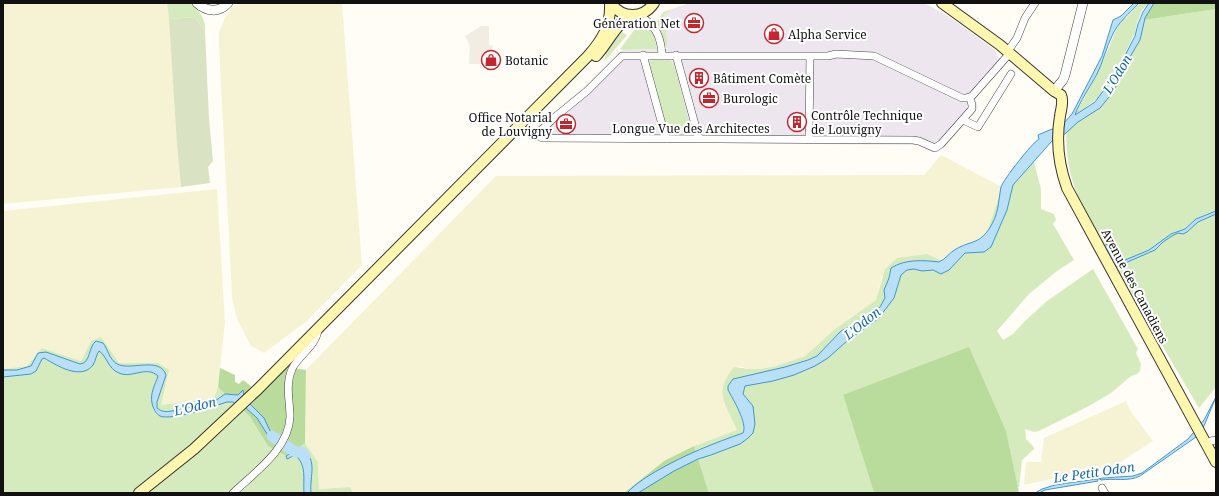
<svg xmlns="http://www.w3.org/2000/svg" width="1219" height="496" viewBox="0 0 1219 496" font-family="'Noto Serif',serif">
  <rect width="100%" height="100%" fill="#fffdf5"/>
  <path fill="#eee6ef" d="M690,3H924L948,16L995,50L997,56L1006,64L975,98L978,108L943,149L932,152L918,145L532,141L528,139L552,114L585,86L622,50L668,49L664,15L672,9Z"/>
  <path fill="#f6f3d4" d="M3,3H167L169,18L177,146L181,187L3,204Z
    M240,3H342L362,265L307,321L264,353L251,346L237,319L232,297L219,46V32L225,18L232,7Z
    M941,155L1002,187L983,244L945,262L882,276L876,300L835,329L805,356L776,366L761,369H750L738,366L737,430L694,446L664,461L624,493H353L350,487L319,489L318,462L305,443L306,370L496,176L924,175Z
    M217,189L225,322L218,387L214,398L161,405L158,363H119L91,341L81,361L42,348L27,366L3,369V211Z
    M1126,401L1130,410L1153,441L1113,467L1084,469L1081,470V473L1024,485L1026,462H1041L1044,438Z"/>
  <path fill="#d5ebbd" d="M167,3H192C200,14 206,17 205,32L195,17L169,19Z
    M1140,3H1149L1142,10L1137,23L1135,33L1113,77L1098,98L1074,116L1097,75L1117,28L1124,18H1126Z
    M672,9L664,15L668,49L665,45L656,23L663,12Z
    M1216,9V211L1196,219L1185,229L1171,234L1149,250L1118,263L1107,244L1105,246L1076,195L1077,194C1069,173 1066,154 1066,132L1086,115L1100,108L1114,91L1120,74L1140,40L1144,20Z
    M649,27L655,37L657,49L622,50L620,49L635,29H646Z
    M622,32L627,35L604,62L607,51Z
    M652,60H669L674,64L691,130L688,133H671L666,128L649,63Z
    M1033,158L1041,189V209L1054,214L1056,220L1053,224L1074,260L1057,271L1029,294L997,331L1003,340L1013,334L1025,321L1047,301L1093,269L1138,349L1136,353L1141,364L1140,371L1137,374L1131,376L1111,393L1089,406L1039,431L1034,432L1025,429L1026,439L1033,446L1034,449L1022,460L1019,487H1017L1006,431L843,395L874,493H709L694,446L737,430C725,402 713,393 734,367L750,369H761L776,366L805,356L835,329L876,300L885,269L897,258L927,254L945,262L966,244H983L1002,187Z
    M1216,214V387L1199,408L1116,267L1155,250L1163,241L1172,236L1178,233L1187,232L1198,222Z
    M101,337L119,363H158L169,370L161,405L214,398L218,387L250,417L268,446L286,456L305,443L318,462L319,489L350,487L353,493H3V369L27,366L42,348L81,361L91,341Z"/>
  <path fill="#b9dc9c" d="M1154,3H1216V9L1144,20Z
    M969,347L1006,431L1019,493H874L843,395Z
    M288,367L306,370L305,443L286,456L268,446L250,417L243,410Z
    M220,368L235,375V382L239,384L243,380L251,386L244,396L243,390L238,396L225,394L218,387Z
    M694,446L709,493H624L664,461Z"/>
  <path fill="#d9e3c4" d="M195,17L205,32L209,119L213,161L208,167L210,183L181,187L177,146L169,19Z"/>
  <path fill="#f1ede2" d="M481,26H489V45L493,46V64H469L470,46L465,36Z"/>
  <path fill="#b9e0f7" stroke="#3f96cf" d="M1134,3H1139C1129,14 1118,22 1112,36C1106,48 1103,62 1097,74C1090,87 1080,101 1075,115L1095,102L1115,75L1135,36L1138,24L1143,12L1149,3H1154L1145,18L1140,40L1120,74L1114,91L1100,108L1078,122L1057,141H1052L1013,185L1007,210L991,247L984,252L965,253L949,270L941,274L933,270L922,271L914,269L907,270L901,275L894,298L878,319L847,341L828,358L815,366L794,375L773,381L745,386L743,394L753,406L755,424L753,433L747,439L740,444L711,455L698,459L674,471L638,493H627C636,483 648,476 660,469C687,454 714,443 743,433C748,424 733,399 728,390V386L733,379L785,367L808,360L817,356L841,331L866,318L880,307L885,298L884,290L889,278L891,268C905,259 923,260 939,262C946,259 950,252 956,249C970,241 979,244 989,229C999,214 998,203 1001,187C1003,180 1032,143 1039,139L1038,135L1052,129L1054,130L1063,124L1072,114L1102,56L1113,20L1121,16Z
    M1216,211V214L1198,222L1187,232L1183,234L1178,233L1172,236L1163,242L1155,250L1116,267L1104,246L1107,244L1118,263L1149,250L1171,234L1185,229L1196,219Z
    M96,341L103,343C108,349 109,359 117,364C131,371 160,356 166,375L157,402V408C162,412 166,412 172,411L212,403L225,394L238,395L243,390L244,396L237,405L233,402H227C215,406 171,421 160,416C156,414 153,408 152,403C150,393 155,385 158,376C146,365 132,379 119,373C108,369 107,356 99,351C96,355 96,360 93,365C81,381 56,365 44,358L42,359L36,371L31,374L3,377V370H17L31,366L38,353L46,352L80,364C91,363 88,347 96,341Z
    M1216,397L1204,426L1196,437L1140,476C1128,482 1113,478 1101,480L1100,479H1097L1098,481L1045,490L1039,493H1035L1042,489L1055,485L1103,478L1133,476L1142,473L1188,439L1204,420Z
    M250,404L264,418L270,431L281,440L278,443L269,437L257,418L246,408Z
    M298,449C320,456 309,476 311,493H304C303,479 307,465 295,455L287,459L286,456Z"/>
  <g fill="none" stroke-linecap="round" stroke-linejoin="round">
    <path stroke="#b9e0f7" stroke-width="11" d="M272,436L295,452H302L305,457"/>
    <g stroke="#444" stroke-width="8">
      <path id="minor" d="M637,15C655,23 661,36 662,55
        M1008,51L1017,38L1025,18L1035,3
        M643,55L666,139
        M676,55L699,139
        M970,98L972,105V109L941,144L935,148L919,141L913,140L542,138L539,136L538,133L555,117L587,91L622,56H828L836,54L874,56L962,98H966L972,96L1010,53
        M963,120L978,127L1011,74
        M809,140L810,56
        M1211,441L1216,440
        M1102,488L1105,493
        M233,493C254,473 289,449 290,417C290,401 285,385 292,369C299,355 316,346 318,330"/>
    </g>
    <g stroke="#444" stroke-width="10">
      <path id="tertiary" d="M197,3C207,12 219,13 228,3
        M1054,91L1063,80L1065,75L1083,3"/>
    </g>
    <g stroke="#333" stroke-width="12">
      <path id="secondary" d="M611,3C622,19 643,19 654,3
        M942,3L1000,45L1054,91L1061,95C1064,102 1061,109 1060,116C1056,140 1059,166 1067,188L1216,462
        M596,56C608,43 617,22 632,15
        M139,493L194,449L258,389L588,56C603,39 611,25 610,3"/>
    </g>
    <use href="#minor" stroke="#fff" stroke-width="7"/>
    <use href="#tertiary" stroke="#fff" stroke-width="9"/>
    <use href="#secondary" stroke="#fff6b0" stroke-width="10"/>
  </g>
  <defs>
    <g id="office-ring" transform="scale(1)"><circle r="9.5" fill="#fff" stroke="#c4262e" stroke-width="1.5"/><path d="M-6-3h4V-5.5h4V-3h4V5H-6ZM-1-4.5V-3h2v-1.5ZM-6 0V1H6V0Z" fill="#c4262e"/></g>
    <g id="shop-ring" transform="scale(1)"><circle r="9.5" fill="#fff" stroke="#c4262e" stroke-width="1.5"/><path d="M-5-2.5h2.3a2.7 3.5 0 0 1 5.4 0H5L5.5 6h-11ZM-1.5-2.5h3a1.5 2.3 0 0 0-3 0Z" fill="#c4262e"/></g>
    <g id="building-ring" transform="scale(1)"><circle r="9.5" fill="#fff" stroke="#c4262e" stroke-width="1.5"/><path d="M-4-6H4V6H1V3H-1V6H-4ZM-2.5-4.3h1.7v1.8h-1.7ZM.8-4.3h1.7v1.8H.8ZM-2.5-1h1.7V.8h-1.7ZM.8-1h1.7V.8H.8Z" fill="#c4262e"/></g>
  </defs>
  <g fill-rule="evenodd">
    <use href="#office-ring" x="694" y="23"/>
    <use href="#shop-ring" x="774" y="34"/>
    <use href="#shop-ring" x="491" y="60"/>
    <use href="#building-ring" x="699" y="78"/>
    <use href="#office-ring" x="709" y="98"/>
    <use href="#building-ring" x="797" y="122"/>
    <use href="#office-ring" x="566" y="124"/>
  </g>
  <g text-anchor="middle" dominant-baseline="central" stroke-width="4" stroke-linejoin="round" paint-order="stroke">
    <g font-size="12" fill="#111" stroke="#fff" text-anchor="start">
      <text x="680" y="23" text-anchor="end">Génération Net</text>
      <text x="788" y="34">Alpha Service</text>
      <text x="505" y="60">Botanic</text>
      <text x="713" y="78">Bâtiment Comète</text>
      <text x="723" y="98">Burologic</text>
      <text x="811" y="115">Contrôle Technique<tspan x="811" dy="14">de Louvigny</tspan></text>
      <text x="552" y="117" text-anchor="end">Office Notarial<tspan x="552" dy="14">de Louvigny</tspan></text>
    </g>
    <g font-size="12" fill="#111" stroke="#fff">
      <text x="691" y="128">Longue Vue des Architectes</text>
      <text transform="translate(1135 286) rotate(62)">Avenue des Canadiens</text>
    </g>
    <g font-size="13" font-style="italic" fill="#1768a6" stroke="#fff">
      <text transform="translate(1117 74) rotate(-59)">L'Odon</text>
      <text transform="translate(862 323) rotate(-39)">L'Odon</text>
      <text transform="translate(195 406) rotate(-13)">L'Odon</text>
      <text transform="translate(1094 472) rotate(-8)">Le Petit Odon</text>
    </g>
  </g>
  <rect width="1219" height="496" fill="none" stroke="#111111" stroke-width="8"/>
</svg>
